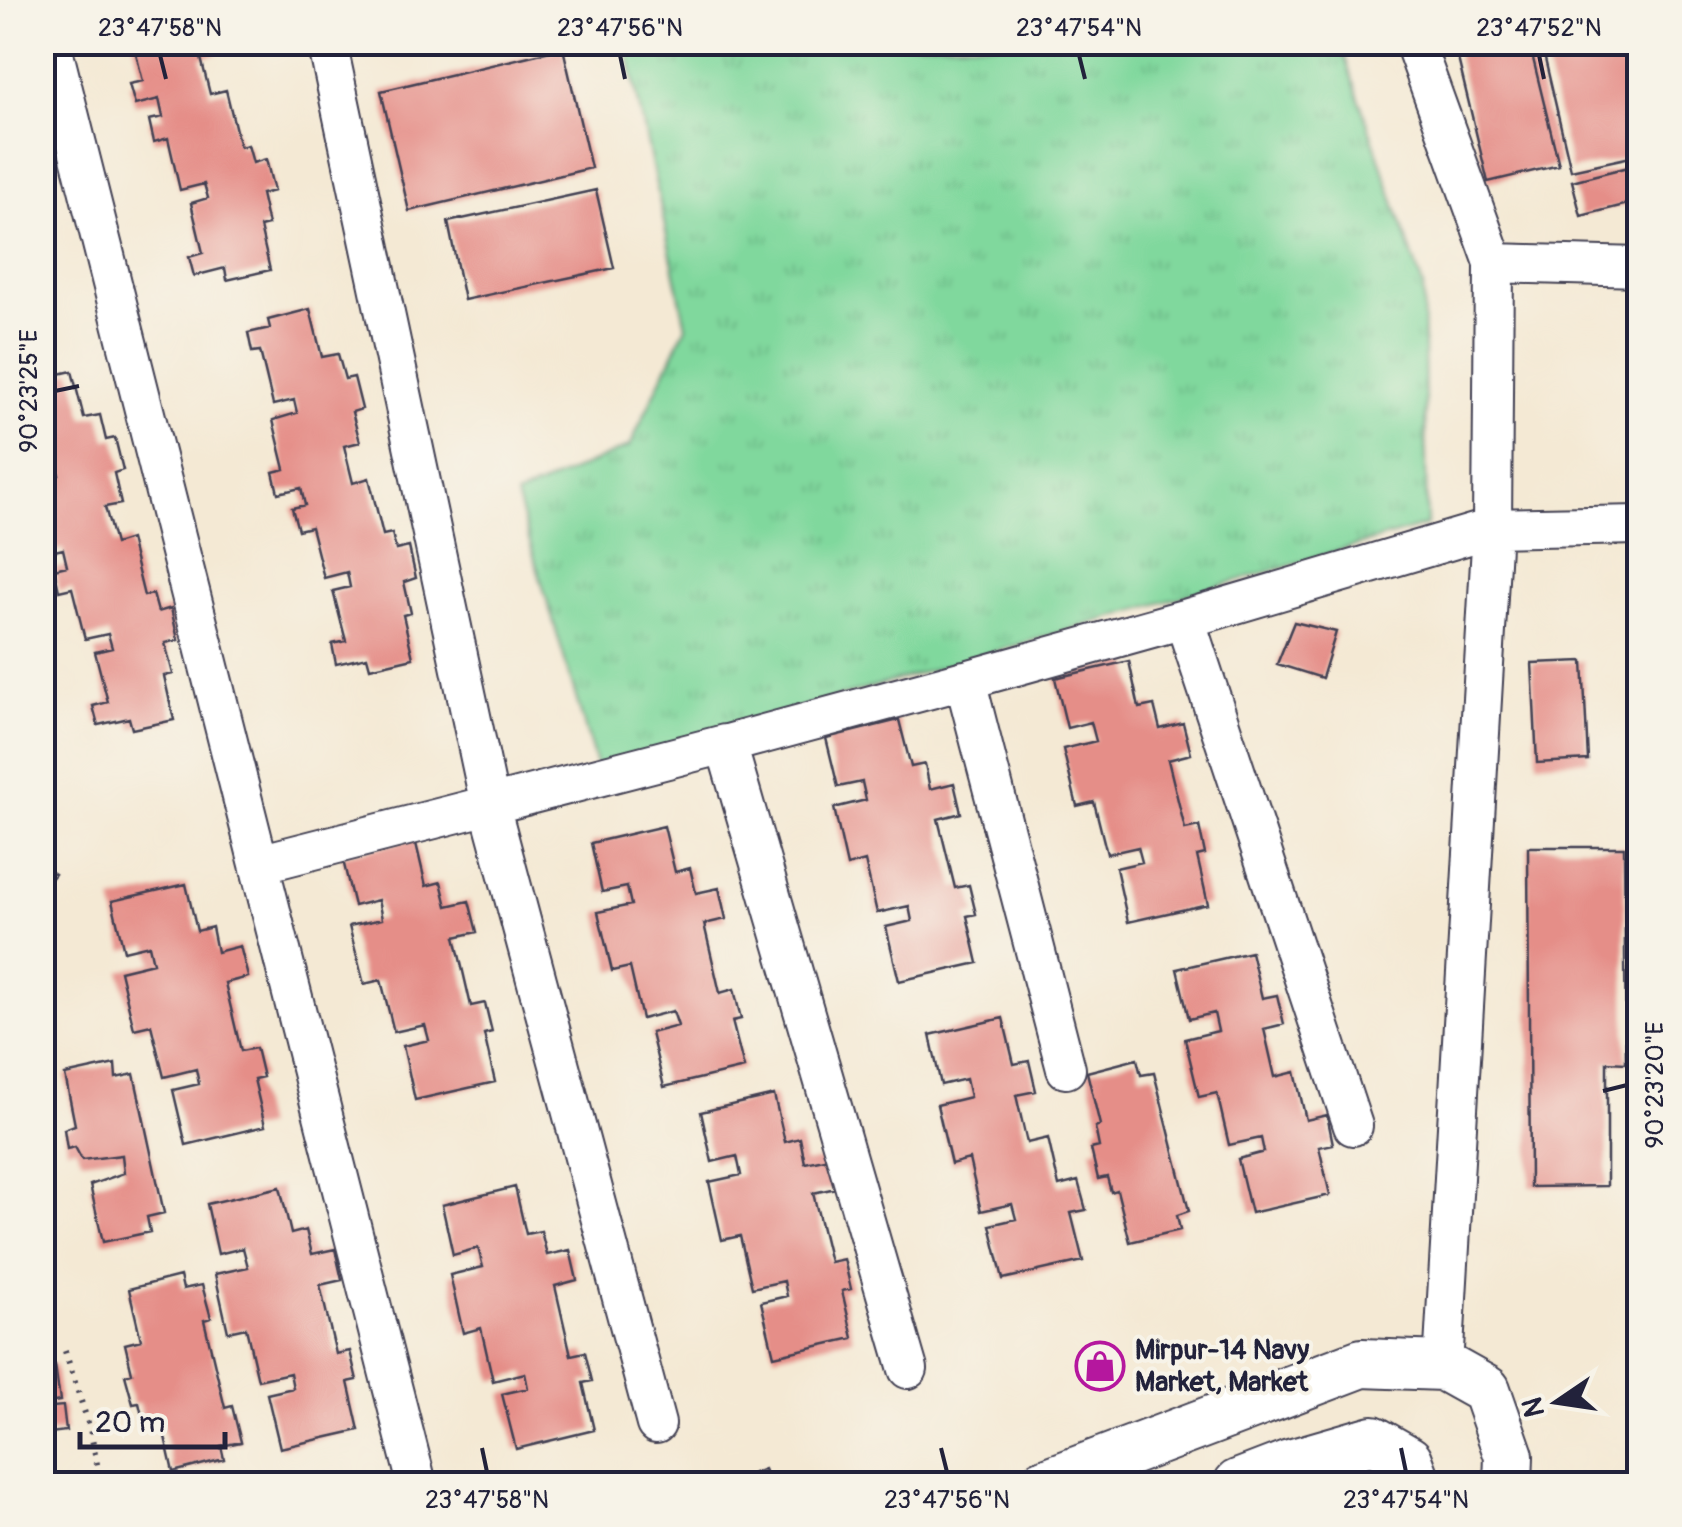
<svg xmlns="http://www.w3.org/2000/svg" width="1682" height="1527" viewBox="0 0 1682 1527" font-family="Pangolin,sans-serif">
  <defs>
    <pattern id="grass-tufts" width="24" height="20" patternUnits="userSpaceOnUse" patternTransform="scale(2.5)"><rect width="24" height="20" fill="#80d89d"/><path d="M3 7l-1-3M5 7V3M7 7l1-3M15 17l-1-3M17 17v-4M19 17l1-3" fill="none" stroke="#6eb988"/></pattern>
  </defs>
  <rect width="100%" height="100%" fill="#f7f3e8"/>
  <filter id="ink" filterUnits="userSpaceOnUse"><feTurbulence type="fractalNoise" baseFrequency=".01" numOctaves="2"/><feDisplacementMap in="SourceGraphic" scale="20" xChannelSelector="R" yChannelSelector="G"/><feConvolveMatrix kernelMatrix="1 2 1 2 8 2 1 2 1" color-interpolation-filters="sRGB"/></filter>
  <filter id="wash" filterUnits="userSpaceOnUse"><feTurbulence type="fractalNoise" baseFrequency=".0048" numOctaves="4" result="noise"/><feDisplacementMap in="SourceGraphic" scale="40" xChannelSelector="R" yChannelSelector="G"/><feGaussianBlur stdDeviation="2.25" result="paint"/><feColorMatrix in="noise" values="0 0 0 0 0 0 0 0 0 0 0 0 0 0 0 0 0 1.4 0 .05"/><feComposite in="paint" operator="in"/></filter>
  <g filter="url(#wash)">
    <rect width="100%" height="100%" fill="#f4e9d4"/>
    <path fill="url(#grass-tufts)" stroke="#517d6c" stroke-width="2.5" d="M626,43H1340L1423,287L1427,525L597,768L516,496L630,446L686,326Z"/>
    <g id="blocks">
      <path fill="#e58e88" d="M133,42H214L217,54L201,58L210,94L226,90L240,147L248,145L253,163L266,159L274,191L261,194L268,225L260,227L270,270L227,280L225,268L194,276L189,257L203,253L191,203L208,198L204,184L180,190L168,138L154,142L149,120L163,117L159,99L135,105L129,84L143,81Z
        M1454,42H1529L1559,165L1488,182Z
        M1541,42H1624L1640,110V155L1571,170Z
        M1631,42H1640V75H1638Z
        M563,48L591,168L409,211L381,91Z
        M1640,164V201L1581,216L1572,181Z
        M596,190L614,268L464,300L448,222Z
        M310,309L322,357L338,354L345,379L354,377L362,409L352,412L360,442L344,446L353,483L369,478L383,535L392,533L396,550L409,547L416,578L404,582L411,613L403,615L413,658L370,668L367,657L336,664L332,644L346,641L333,591L350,587L347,572L324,578L311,527L298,530L292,508L305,505L301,488L278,493L273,472L285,469L273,420L297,413L294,400L273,405L260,351L252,352L248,333L270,328L268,320Z
        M72,371L84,418L100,415L106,440L115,438L123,470L114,473L121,504L105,507L115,544L130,539L144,596L153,594L158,612L171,608L178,640L165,643L173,674L164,676L174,720L132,729L129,718L98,725L93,706L108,702L95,652L112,648L108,634L85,639L72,588L59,591L54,569L67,566L63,549L42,554V531L47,530L42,512V479L59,475L55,461L42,464V378Z
        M1294,622L1336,632L1322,678L1277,664Z
        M1129,661L1139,708L1154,705L1160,729L1183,723L1191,754L1168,760L1185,829L1199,826L1205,854L1197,856L1208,904L1128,922L1116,868L1142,862L1138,847L1107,854L1094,802L1077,806L1063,749L1096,741L1091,722L1067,728L1055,678Z
        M1583,661L1588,760L1537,763L1532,663Z
        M899,720L911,767L925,764L930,789L954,783L961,813L938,819L955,888L969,885L976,914L967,916L978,963L899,981L886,927L912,921L909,906L877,913L865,861L847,866L834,808L866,800L862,782L838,787L826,738Z
        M664,826L675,872L690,868L696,893L719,888L726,919L704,924L720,993L734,989L741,1019L732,1021L744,1068L664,1087L651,1033L678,1026L673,1011L642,1019L630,967L612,971L598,912L631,905L627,887L602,892L591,843Z
        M415,839L426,886L441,882L447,906L469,901L477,932L455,937L471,1006L485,1003L492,1032L484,1034L495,1082L415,1100L403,1046L429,1040L425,1025L394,1032L381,980L364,984L349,926L382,919L378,900L354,906L342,856Z
        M1528,847H1624L1626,1063L1607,1062V1186L1530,1187Z
        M42,865L55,874L42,890Z
        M186,884L197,931L212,927L217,952L240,946L248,977L225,983L241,1051L256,1048L263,1077L254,1079L265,1126L186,1145L173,1090L199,1084L196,1069L164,1077L151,1025L134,1029L120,971L153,963L149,945L124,951L112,901Z
        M1251,952L1262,998L1277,995L1284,1024L1264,1029L1275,1077L1295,1072L1306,1120L1327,1115L1333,1144L1319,1147L1330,1195L1251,1213L1238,1159L1264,1152L1261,1138L1229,1145L1217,1093L1199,1097L1185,1039L1218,1031L1214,1013L1189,1019L1177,969Z
        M1003,1018L1014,1064L1029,1061L1036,1091L1016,1095L1027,1143L1048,1138L1059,1186L1078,1181L1086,1210L1071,1213L1083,1261L1003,1279L990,1225L1016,1219L1012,1204L981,1211L969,1159L951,1164L937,1105L970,1097L966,1079L941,1085L930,1035Z
        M1137,1059L1141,1075L1154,1073L1189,1211L1177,1215L1180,1230L1130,1242L1117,1190L1111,1192L1107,1177L1098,1179L1091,1149L1099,1147L1095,1127L1100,1125L1087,1072Z
        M115,1064L116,1078L134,1074L164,1213L147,1217L150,1232L103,1242L90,1185L124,1173L122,1155L82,1160L75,1147L67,1149L64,1129L75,1125L65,1075Z
        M774,1095L785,1142L800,1138L805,1163L829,1158L836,1188L813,1193L830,1262L844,1259L851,1289L842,1291L853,1338L774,1356L761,1302L787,1296L784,1281L752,1288L740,1236L722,1240L709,1182L741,1175L737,1156L712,1162L701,1112Z
        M1636,1109H1640V1335H1634Z
        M280,1187L291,1234L306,1230L312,1254L335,1249L342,1280L320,1285L336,1354L350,1351L357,1380L348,1382L359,1430L280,1448L267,1394L293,1388L290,1373L258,1380L246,1328L228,1332L215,1274L248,1267L243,1248L218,1254L207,1204Z
        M515,1187L526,1234L541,1231L547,1255L570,1250L577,1280L555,1286L571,1355L585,1352L592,1381L583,1383L594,1430L516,1449L502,1394L528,1388L525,1373L493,1381L481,1328L463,1333L450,1275L483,1267L478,1248L453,1255L442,1205Z
        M180,1276L183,1289L202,1285L211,1318L204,1320L225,1408L232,1406L241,1442L221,1446L224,1459L173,1472L161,1419L144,1424L139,1403L133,1404L125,1375L132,1373L125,1344L141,1340L129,1289Z
        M55,1365L60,1401L42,1404V1367Z
        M63,1406L66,1431L42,1434V1408Z
        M764,1469L770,1484H725Z"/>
    </g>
  </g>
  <g filter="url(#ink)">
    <use href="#blocks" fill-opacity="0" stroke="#424052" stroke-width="2.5"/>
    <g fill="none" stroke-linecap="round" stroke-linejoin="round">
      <g stroke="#424052" stroke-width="42">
        <path id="minor" d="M51,42L259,864
          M327,42L490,805
          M1414,42L1494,263L1492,528L1443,1366
          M1494,263L1640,267
          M417,1484L259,864L489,805L656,1424L490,805L725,744L908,1369L727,744L964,680L1066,1069L966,680L1184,619L1353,1126L1185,619L1492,528L1640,525"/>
      </g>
      <g stroke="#424052" stroke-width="52">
        <path id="tertiary" d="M1043,1484L1362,1363L1443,1366L1486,1390L1509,1456L1508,1484
          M1238,1484L1290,1464L1373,1440L1408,1460L1417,1484"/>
      </g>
      <path stroke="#424052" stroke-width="6" stroke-dasharray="2.5 8" stroke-linecap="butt" d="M65,1351L90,1429L101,1484"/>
      <use href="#minor" stroke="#fff" stroke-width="38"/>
      <use href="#tertiary" stroke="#fff" stroke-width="48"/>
    </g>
  </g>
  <path fill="none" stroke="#22223b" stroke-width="4" d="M160,55L166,79M620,55L625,79M1079,55L1085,79M1539,55L1544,79M55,391L79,386M1603,1091L1627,1085M482,1448L487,1472M941,1448L947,1472M1401,1448L1406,1472"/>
  <defs>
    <g id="shop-ring" transform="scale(2.5)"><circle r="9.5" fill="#f7f3e8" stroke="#b5179e" stroke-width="1.5"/><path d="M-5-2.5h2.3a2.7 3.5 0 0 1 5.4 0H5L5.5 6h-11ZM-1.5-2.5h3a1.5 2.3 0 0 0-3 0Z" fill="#b5179e"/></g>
  </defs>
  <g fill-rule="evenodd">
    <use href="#shop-ring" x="1100" y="1366"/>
  </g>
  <g text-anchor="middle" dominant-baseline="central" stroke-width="8" stroke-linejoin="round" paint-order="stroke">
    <g font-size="28" font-weight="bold" fill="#22223b" stroke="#f7f3e8" text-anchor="start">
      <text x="1135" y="1350">Mirpur-14 Navy<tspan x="1135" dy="32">Market, Market</tspan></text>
    </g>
  </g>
  <rect width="1682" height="1527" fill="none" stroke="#f7f3e8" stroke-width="110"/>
  <g transform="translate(1557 1402) rotate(257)" stroke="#f7f3e8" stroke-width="8" paint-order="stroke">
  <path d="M0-8L18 38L0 25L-18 38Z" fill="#22223b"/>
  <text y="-15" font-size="28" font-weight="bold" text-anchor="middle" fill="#22223b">N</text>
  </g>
  <path d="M80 1432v15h145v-15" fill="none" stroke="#22223b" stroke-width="5"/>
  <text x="95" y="1432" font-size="30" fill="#22223b" stroke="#f7f3e8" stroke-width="8" paint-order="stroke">20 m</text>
  <rect x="55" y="55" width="1572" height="1417" fill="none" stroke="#22223b" stroke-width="4"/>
  <g font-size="25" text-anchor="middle" fill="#22223b">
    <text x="160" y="36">23°47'58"N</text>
    <text x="620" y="36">23°47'56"N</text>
    <text x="1079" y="36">23°47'54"N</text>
    <text x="1539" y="36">23°47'52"N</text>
    <text transform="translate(28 391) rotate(-90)" y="9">90°23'25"E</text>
    <text transform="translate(1654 1085) rotate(-90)" y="9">90°23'20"E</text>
    <text x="487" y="1508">23°47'58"N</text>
    <text x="947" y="1508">23°47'56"N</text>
    <text x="1406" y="1508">23°47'54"N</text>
  </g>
</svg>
